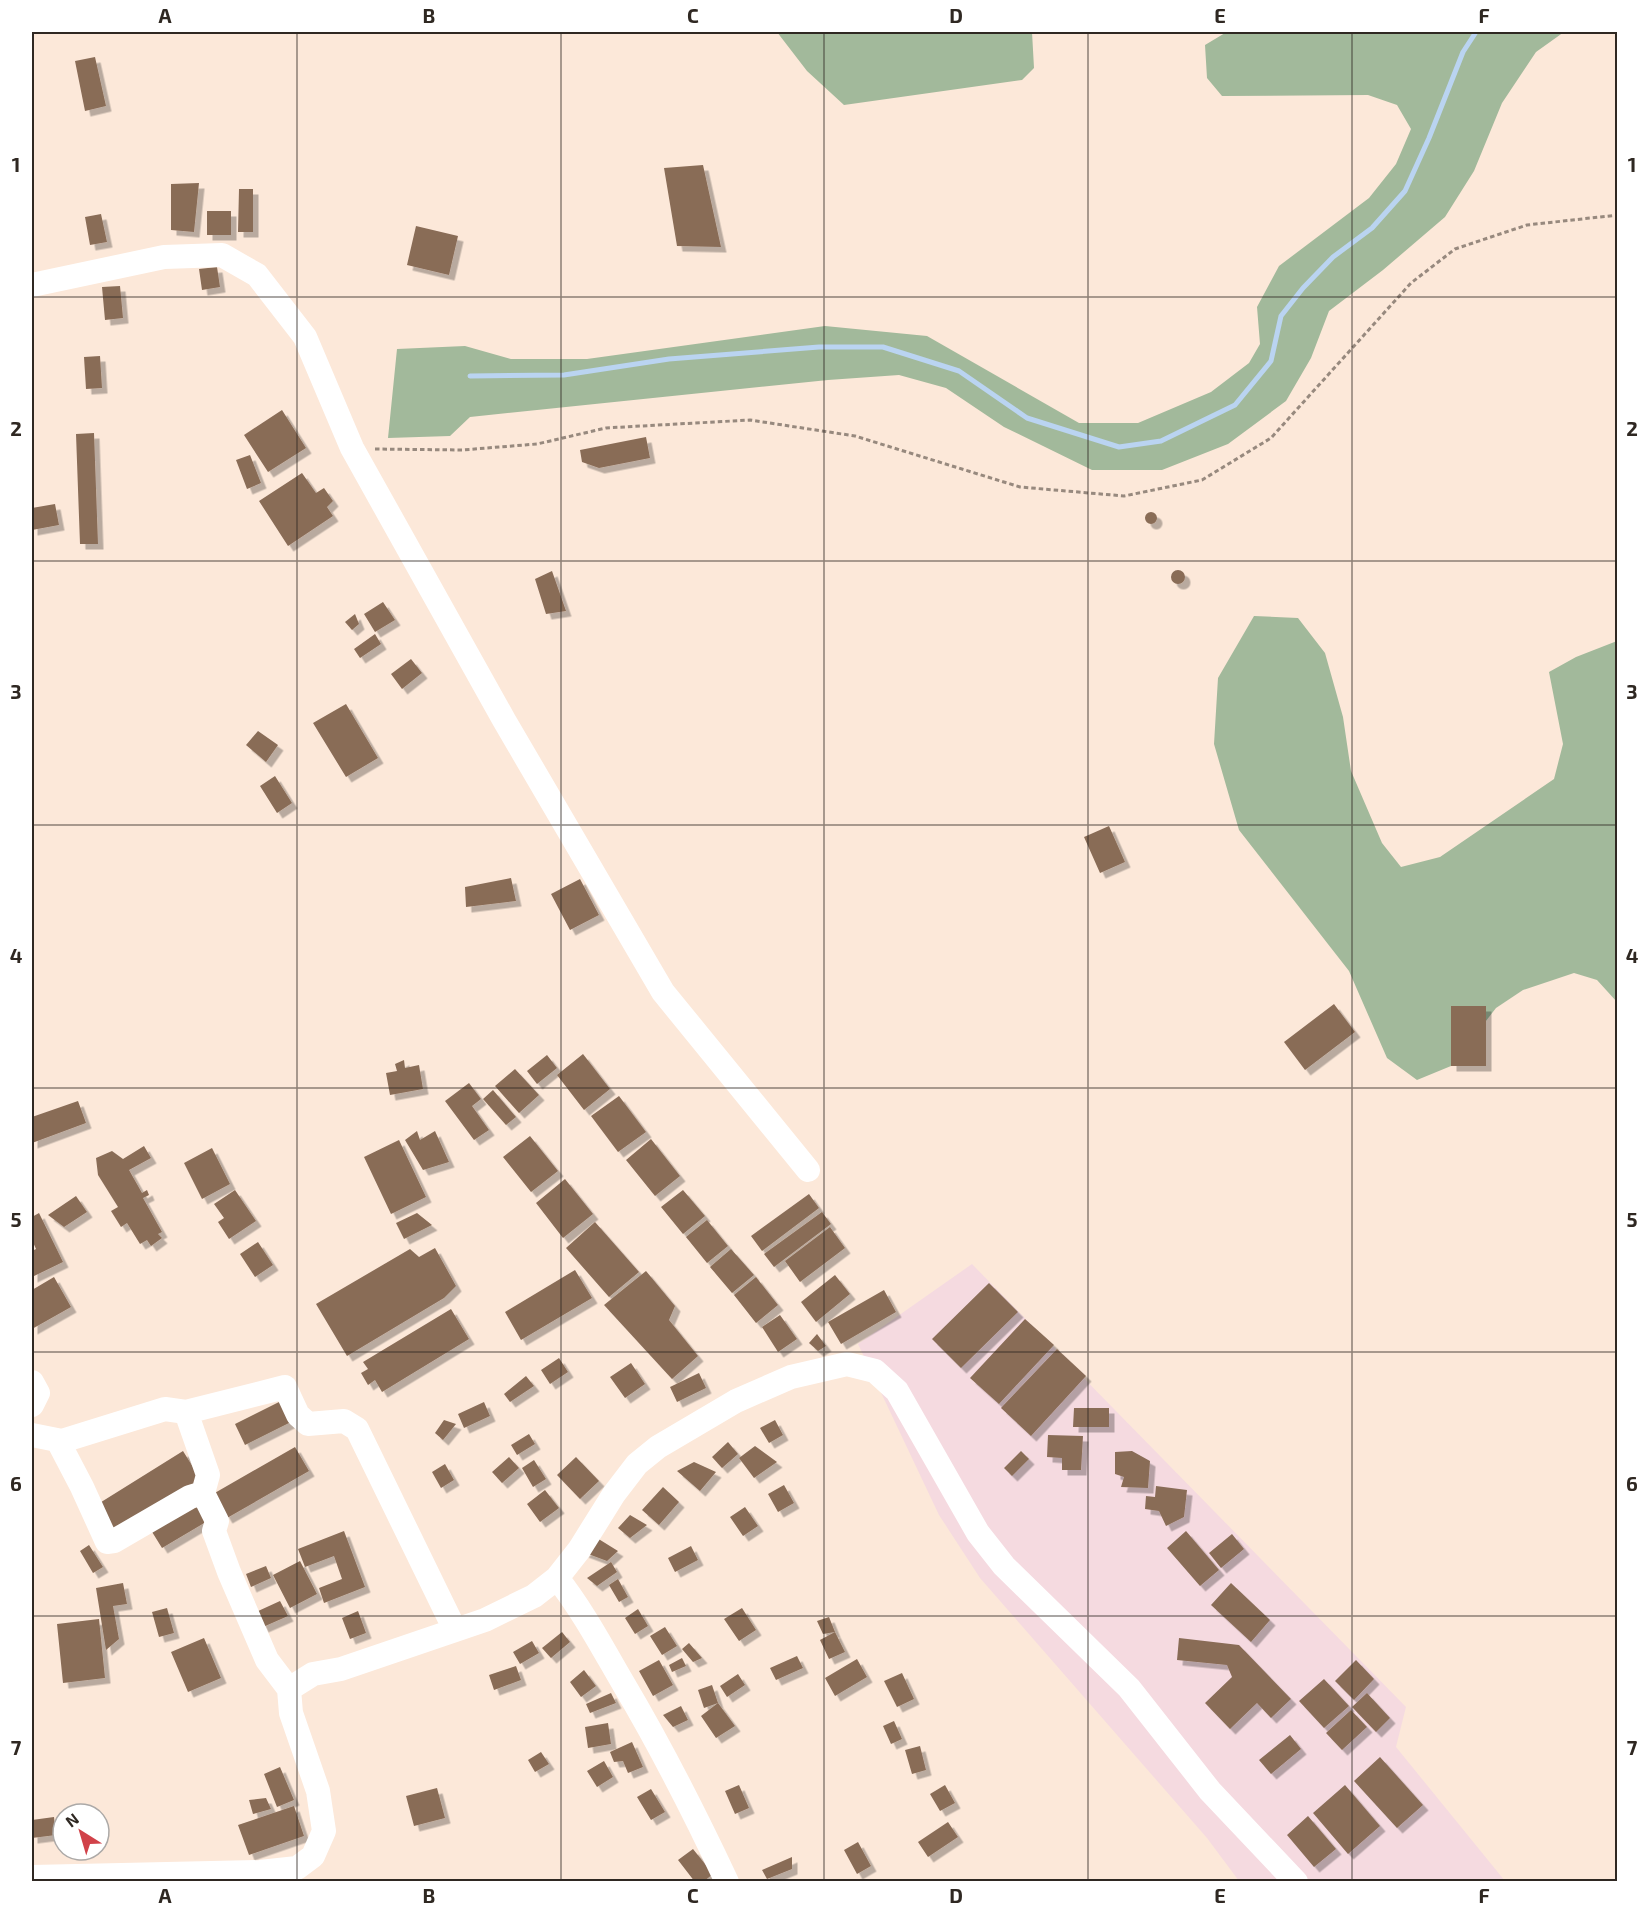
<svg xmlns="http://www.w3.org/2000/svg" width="1649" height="1913" viewBox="0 0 1649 1913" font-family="'Exo 2',sans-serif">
  <defs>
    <filter id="shadow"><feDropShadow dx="5.5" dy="5.5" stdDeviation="0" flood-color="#0004"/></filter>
  </defs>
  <rect width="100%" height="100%" fill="#fce8d9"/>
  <path fill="#f5dae0" d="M972,1264L1406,1707L1396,1747L1505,1881H1239L1207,1838L980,1578L939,1515L858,1344Z"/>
  <path fill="#a2b99b" d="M777,32H1032L1034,68L1022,80L844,105L807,71Z
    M1269,32H1564L1536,52L1502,103L1474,171L1445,217L1383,270L1329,311L1311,358L1286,401L1228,444L1162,470H1092L1004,427L946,388L899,375L828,380L470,417L450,436L388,438L397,349L465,346L511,359H587L825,326L927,336L1079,423H1138L1211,392L1249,363L1260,344L1257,307L1279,266L1369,198L1396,164L1411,129L1397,105L1368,95L1222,96L1207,78L1205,45L1225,33Z
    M1254,616L1298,618L1325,653L1343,717L1351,771L1382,843L1401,867L1440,857L1554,779L1563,744L1549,672L1576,657L1617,641V1002L1597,980L1574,973L1523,990L1496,1008L1451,1066L1417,1080L1387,1058L1349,971L1239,830L1214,744L1218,678Z"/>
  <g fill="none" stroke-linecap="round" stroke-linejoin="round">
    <path stroke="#bad4f1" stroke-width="5" d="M470,376L564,375L669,359L819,347H883L959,371L1027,418L1119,447L1161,441L1235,405L1271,361L1281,316L1303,288L1333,257L1372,228L1405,191L1429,138L1463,52L1476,32"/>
  </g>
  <path fill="#896c57" filter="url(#shadow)" d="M95,57L106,106L85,111L75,61Z
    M703,165L721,247L677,246L664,168Z
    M199,183L194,232L171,230V184Z
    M239,189H253V232H238Z
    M207,211H231V235H207Z
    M101,214L107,242L90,245L85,217Z
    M416,226L458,236L449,275L407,265Z
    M217,267L220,287L202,290L199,269Z
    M120,286L123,318L105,320L102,287Z
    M100,356L102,388L86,389L84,357Z
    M282,410L306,448L268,472L244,435Z
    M94,433L98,544H80L76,434Z
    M646,437L650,458L599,468L582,462L580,450Z
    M250,455L261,483L247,489L236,460Z
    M302,473L316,493L324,488L333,501L327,507L333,516L288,546L259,501Z
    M55,504L59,525L32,530V508Z
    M1145 518a6 6 0 1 1 12 0a6 6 0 1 1-12 0Z
    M1171 577a7 7 0 1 1 14 0a7 7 0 1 1-14 0Z
    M552,571L566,611L546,614L535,579Z
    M383,602L395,620L375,632L364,614Z
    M355,614L359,624L352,630L345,622Z
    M375,634L381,644L360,658L354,649Z
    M411,659L422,673L402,689L391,674Z
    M346,704L378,758L346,777L313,723Z
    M258,731L278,745L266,762L246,745Z
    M275,776L292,803L277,813L260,786Z
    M1109,826L1125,862L1100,873L1084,837Z
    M511,878L516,901L466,907L465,887Z
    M580,879L599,915L570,930L551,894Z
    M1334,1004L1355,1032L1305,1070L1284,1042Z
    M1451,1006H1486V1066H1451Z
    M583,1054L610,1089L584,1110L557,1075Z
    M547,1055L557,1068L537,1084L527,1071Z
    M404,1060L405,1068L419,1065L423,1089L390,1095L386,1073L397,1071L395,1064Z
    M515,1069L539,1095L519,1113L495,1086Z
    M469,1083L481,1099L472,1106L489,1130L474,1140L445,1101Z
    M493,1090L516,1117L506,1125L483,1099Z
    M619,1096L646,1132L618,1152L591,1116Z
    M78,1101L86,1123L32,1143V1117Z
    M417,1131L420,1140L435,1131L449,1162L423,1170L405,1140Z
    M530,1136L558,1171L531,1192L503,1157Z
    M651,1139L680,1176L655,1196L626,1160Z
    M399,1140L426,1197L391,1214L364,1157Z
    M144,1146L151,1158L129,1170L142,1193L147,1190L149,1195L143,1198L162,1232L158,1234L162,1238L151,1246L147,1240L140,1244L127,1223L121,1227L111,1211L118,1207L98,1175L96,1158L112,1151L123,1159Z
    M212,1148L230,1184L202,1199L184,1163Z
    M565,1179L593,1214L563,1238L536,1203Z
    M235,1190L256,1221L229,1239L218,1222L224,1218L214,1204Z
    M683,1190L705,1216L683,1234L661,1207Z
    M809,1194L819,1208L762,1251L751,1236Z
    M76,1196L87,1212L64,1227L48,1215Z
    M822,1212L831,1224L774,1267L764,1254Z
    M39,1213L63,1262L32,1277V1251L36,1249L32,1240V1217Z
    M417,1213L432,1225L404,1239L396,1223Z
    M707,1220L728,1246L707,1263L686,1237Z
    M595,1222L639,1272L609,1297L566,1248Z
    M830,1227L845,1248L800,1282L785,1261Z
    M258,1242L273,1265L255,1277L240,1254Z
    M435,1248L456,1286L444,1298L347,1356L316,1304L410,1249L419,1257Z
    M731,1249L754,1275L732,1293L710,1267Z
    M575,1270L592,1298L521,1340L505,1312Z
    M646,1271L675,1306L669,1320L698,1356L672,1379L604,1305Z
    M835,1275L850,1294L816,1322L801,1302Z
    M54,1277L71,1307L32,1329V1290Z
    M756,1277L778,1305L756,1323L734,1295Z
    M989,1283L1018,1312L961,1368L932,1339Z
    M884,1290L896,1312L841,1344L828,1322Z
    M451,1309L469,1339L382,1392L375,1380L368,1385L361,1373L368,1369L363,1362Z
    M780,1315L797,1339L778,1352L762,1327Z
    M1025,1319L1054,1345L999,1404L970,1378Z
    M817,1334L826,1346L818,1351L809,1343Z
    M1057,1349L1086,1376L1031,1436L1001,1408Z
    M559,1358L568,1372L550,1384L541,1370Z
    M631,1363L645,1384L625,1398L610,1377Z
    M699,1373L706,1388L677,1402L670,1387Z
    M526,1376L534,1386L510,1402L504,1394Z
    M283,1400L293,1421L245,1445L235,1424Z
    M484,1402L490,1416L464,1428L458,1414Z
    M1074,1408H1109V1427H1073Z
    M444,1420L456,1424L443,1440L435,1433Z
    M775,1420L783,1435L769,1443L760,1428Z
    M529,1434L535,1444L517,1455L511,1445Z
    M1048,1435L1083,1436L1081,1470H1062V1458L1047,1457Z
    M728,1442L738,1454L722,1468L712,1457Z
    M755,1446L777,1462L754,1478L739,1458Z
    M295,1447L309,1471L227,1518L213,1494Z
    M183,1451L201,1480L116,1533L98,1504Z
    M1021,1451L1029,1459L1012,1476L1004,1468Z
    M1132,1451L1150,1461L1148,1488L1121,1487L1124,1477L1115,1474V1452Z
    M509,1457L519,1468L502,1483L492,1472Z
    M576,1457L599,1481L580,1499L557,1475Z
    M534,1460L546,1479L533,1487L522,1468Z
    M694,1462L716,1472L700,1491L677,1471Z
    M445,1464L454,1480L441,1488L432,1472Z
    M784,1485L794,1503L778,1512L768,1494Z
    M1156,1486L1187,1490L1184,1517L1166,1526L1159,1511L1145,1509L1146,1496L1155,1497Z
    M663,1487L679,1502L659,1525L642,1510Z
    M545,1490L559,1508L540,1522L527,1504Z
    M199,1498L211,1519L162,1548L149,1527Z
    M745,1507L758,1526L743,1536L730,1517Z
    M630,1515L647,1525L630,1538L618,1528Z
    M344,1531L365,1587L324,1603L319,1588L342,1579L334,1556L305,1567L298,1549Z
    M1186,1531L1219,1570L1200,1586L1167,1548Z
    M1232,1534L1244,1549L1221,1568L1209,1553Z
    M597,1538L618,1551L607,1561L583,1552Z
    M89,1545L103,1567L93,1573L80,1551Z
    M691,1546L698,1560L675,1572L668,1558Z
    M300,1561L317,1594L290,1608L273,1575Z
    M611,1562L617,1572L597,1586L587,1578Z
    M266,1566L271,1578L251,1587L246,1574Z
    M618,1579L628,1597L619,1602L609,1585Z
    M123,1583L127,1604L113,1606L119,1639L106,1650L96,1588Z
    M1231,1583L1270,1620L1251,1642L1211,1605Z
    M280,1601L288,1616L263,1627L256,1612Z
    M167,1608L174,1633L159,1637L152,1612Z
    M742,1608L756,1630L739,1641L724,1619Z
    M638,1609L648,1626L635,1634L625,1618Z
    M358,1611L366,1633L350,1639L342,1618Z
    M829,1617L835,1632L823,1634L817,1621Z
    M99,1619L105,1678L63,1683L57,1624Z
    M665,1627L677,1646L662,1655L650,1636Z
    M562,1632L570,1642L551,1658L542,1648Z
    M835,1632L845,1652L829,1659L820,1640Z
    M204,1638L221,1678L188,1692L171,1652Z
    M1179,1638L1239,1645L1291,1699L1271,1718L1257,1703L1230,1729L1205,1703L1232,1677L1227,1665L1177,1660Z
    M532,1641L539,1653L520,1664L513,1652Z
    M689,1643L702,1658L693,1662L682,1649Z
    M797,1656L803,1668L776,1680L770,1668Z
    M682,1658L686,1666L672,1672L669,1665Z
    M857,1659L867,1677L835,1696L825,1678Z
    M659,1660L673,1685L653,1696L639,1671Z
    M1356,1660L1374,1679L1354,1700L1335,1681Z
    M516,1666L521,1680L494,1690L489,1675Z
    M584,1670L596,1686L581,1697L570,1682Z
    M902,1673L914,1699L897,1707L884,1681Z
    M738,1674L745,1685L727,1697L720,1686Z
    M1324,1679L1349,1706L1324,1728L1299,1701Z
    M712,1685L718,1703L735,1726L716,1738L701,1716L718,1703L704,1708L698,1690Z
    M611,1693L616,1703L590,1713L586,1704Z
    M1367,1693L1390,1718L1376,1732L1352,1707Z
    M681,1706L688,1720L673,1727L663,1715Z
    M1351,1710L1367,1727L1342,1750L1326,1733Z
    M894,1721L902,1739L891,1744L883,1726Z
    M608,1723L611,1744L588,1748L585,1727Z
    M1290,1735L1301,1749L1271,1774L1259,1760Z
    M632,1742L643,1767L628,1773L623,1761L614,1762L610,1752Z
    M920,1746L926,1770L912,1774L905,1750Z
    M541,1752L549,1764L535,1772L528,1760Z
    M1380,1757L1423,1805L1397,1828L1354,1781Z
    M604,1761L613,1777L597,1787L587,1771Z
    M280,1767L294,1800L277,1807L264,1774Z
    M739,1785L749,1808L735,1814L725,1791Z
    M945,1785L955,1803L940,1811L930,1794Z
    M1345,1785L1380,1826L1348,1854L1313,1813Z
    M437,1788L445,1818L414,1826L406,1796Z
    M651,1789L665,1812L651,1820L637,1797Z
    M266,1798L271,1809L253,1814L249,1800Z
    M294,1806L304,1836L249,1855L238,1825Z
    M1308,1816L1336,1849L1314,1867L1287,1835Z
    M54,1817L56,1835L32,1838V1820Z
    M948,1822L958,1837L928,1857L918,1842Z
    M858,1842L871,1866L857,1874L844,1850Z
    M693,1849L713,1874L703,1882H695L678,1860Z
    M792,1857V1869L767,1879L762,1870Z"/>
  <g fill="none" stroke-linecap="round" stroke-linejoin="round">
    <path stroke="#97897e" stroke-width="3" stroke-dasharray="4.5 3" stroke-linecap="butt" d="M375,449L462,450L537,444L606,428L750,420L855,436L1020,487L1124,496L1202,480L1271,438L1411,283L1455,249L1527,225L1618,215"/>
    <path stroke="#fff" stroke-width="24" d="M32,285L164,257L222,255L257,275L305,337L352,448L504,720L663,992L808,1170
      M32,1382L38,1393L32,1405
      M186,1412L208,1475L203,1493L217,1521L214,1531L229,1572L267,1660L289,1689
      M32,1435L62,1441L165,1409L186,1412L285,1387L298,1415L308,1424L344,1421L357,1429L455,1630
      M58,1441L82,1487L107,1542L114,1541L190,1497L203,1493
      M557,1578C583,1611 602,1647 623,1683C661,1747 695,1814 727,1882
      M32,1877L260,1872L297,1868L313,1856L324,1831L318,1791L291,1713L289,1689L313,1674L341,1669L485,1620L534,1596L557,1578L579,1550L614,1494L637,1464L658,1447L736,1401L791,1377L847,1364L875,1371L897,1391L978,1533L1004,1566L1129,1688L1210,1791L1296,1882"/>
  </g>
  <path fill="none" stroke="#2f2822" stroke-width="1.5" stroke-opacity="0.55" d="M297,32V1882M561,32V1882M824,32V1882M1088,32V1882M1352,32V1882M32,297H1618M32,561H1618M32,825H1618M32,1088H1618M32,1352H1618M32,1616H1618"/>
  <rect width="1649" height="1913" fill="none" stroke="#ffffff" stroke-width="66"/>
  <g transform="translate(81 1832) rotate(323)"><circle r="28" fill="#ffffff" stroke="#aca9a7" stroke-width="1.5"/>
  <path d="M0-4.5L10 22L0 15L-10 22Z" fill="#d14249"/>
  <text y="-9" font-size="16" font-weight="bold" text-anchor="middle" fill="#2f2822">N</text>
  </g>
  <rect x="33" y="33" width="1583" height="1847" fill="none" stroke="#2f2822" stroke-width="2"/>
  <g font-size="20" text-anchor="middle" font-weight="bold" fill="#2f2822">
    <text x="165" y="23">A</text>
    <text x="429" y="23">B</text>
    <text x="693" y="23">C</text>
    <text x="956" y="23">D</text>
    <text x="1220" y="23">E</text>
    <text x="1484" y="23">F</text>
    <text x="16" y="172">1</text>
    <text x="1632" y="172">1</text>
    <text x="16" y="436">2</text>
    <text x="1632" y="436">2</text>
    <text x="16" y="699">3</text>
    <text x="1632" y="699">3</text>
    <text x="16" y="963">4</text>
    <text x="1632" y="963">4</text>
    <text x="16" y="1227">5</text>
    <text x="1632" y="1227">5</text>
    <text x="16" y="1491">6</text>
    <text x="1632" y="1491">6</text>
    <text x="16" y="1755">7</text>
    <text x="1632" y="1755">7</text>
    <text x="165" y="1903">A</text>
    <text x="429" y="1903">B</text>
    <text x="693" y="1903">C</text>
    <text x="956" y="1903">D</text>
    <text x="1220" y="1903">E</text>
    <text x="1484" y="1903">F</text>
  </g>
</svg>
